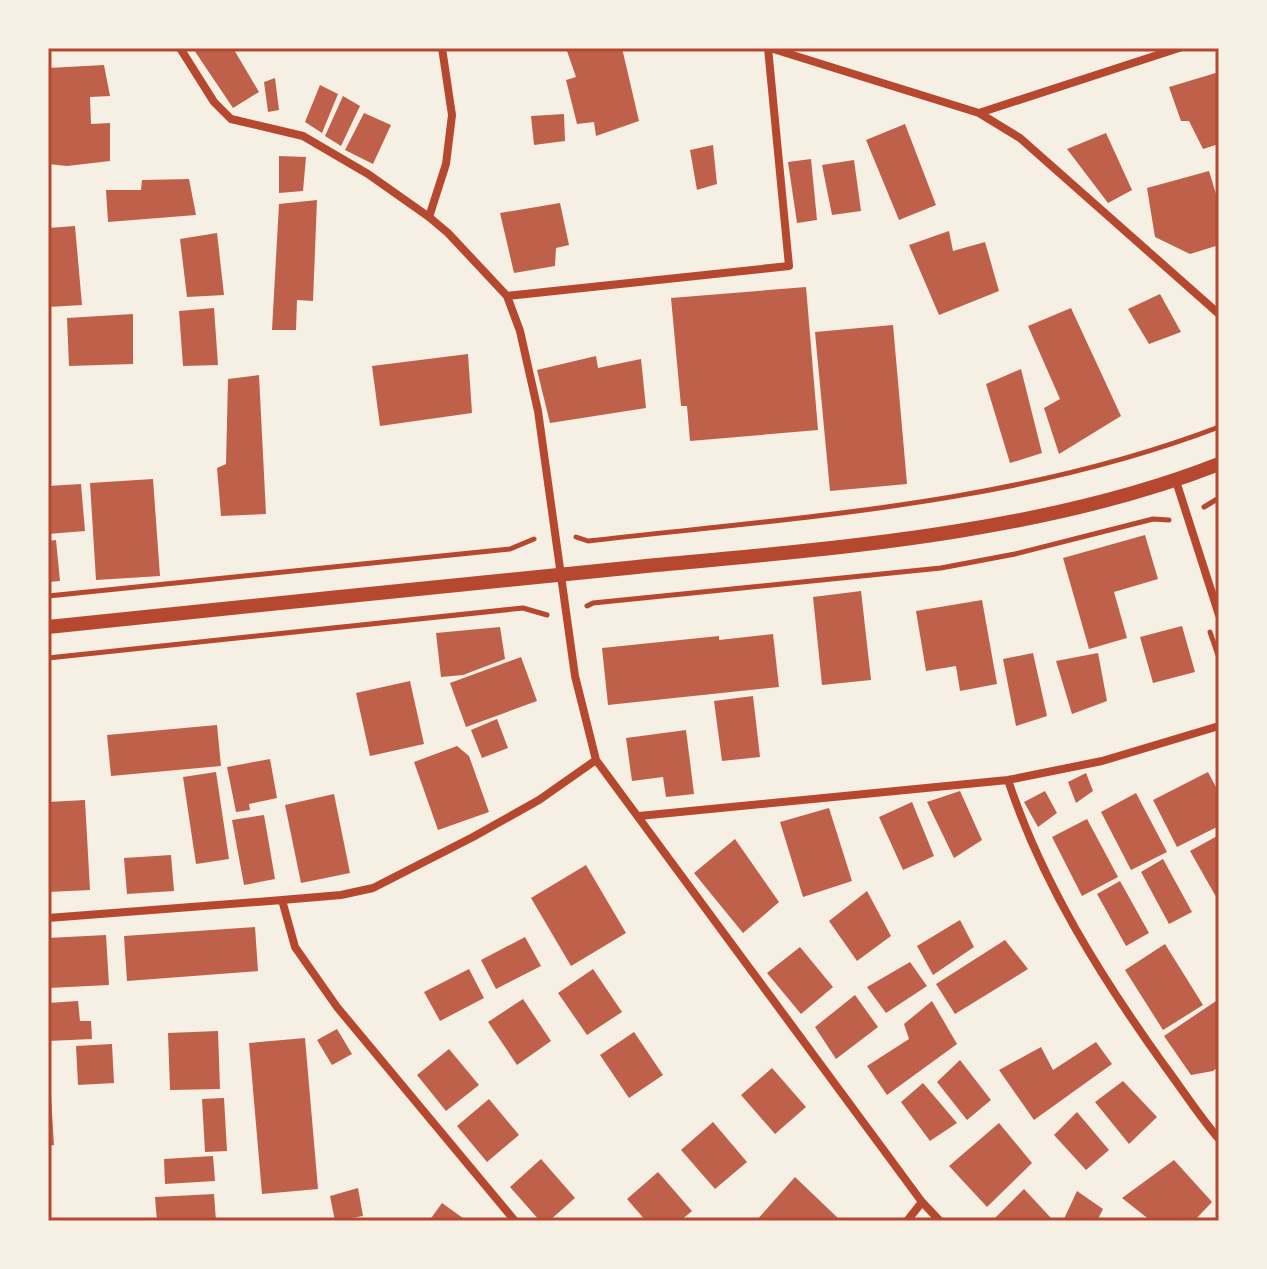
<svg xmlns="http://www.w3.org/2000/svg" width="1267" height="1269" viewBox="0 0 1267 1269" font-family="Merriweather,serif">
  <rect width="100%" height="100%" fill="#f6efe4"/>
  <path fill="#bf614a" d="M199,48H233L259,92L233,108L194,50Z
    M566,48H622L639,121L596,136L594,122L577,124L566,80L576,77Z
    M104,65L110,96L90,97L91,124L110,123V161L67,166L48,164V68Z
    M1219,72V144L1203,149L1189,121H1181L1169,87Z
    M275,78L279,110L268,112L264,82Z
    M320,85L338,94L322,133L305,122Z
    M343,96L360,106L341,146L325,136Z
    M364,113L391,125L373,164L345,150Z
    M564,114L565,141L534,145L531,116Z
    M905,124L936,205L899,220L866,140Z
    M1106,133L1132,190L1108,203L1067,149Z
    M713,145L717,184L697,190L690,150Z
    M279,156L306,157L303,191L279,193Z
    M811,159L817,220L797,223L788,162Z
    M854,160L861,211L832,215L822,165Z
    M1209,171L1219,204V245L1190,254L1155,237L1147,188Z
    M189,179L196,215L108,222L106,190H141L142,180Z
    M317,200L313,301L297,300L296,330H272L279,204Z
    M560,203L569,245L556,248L555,266L514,273L500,213Z
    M75,226L82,305L48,307V228Z
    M949,231L953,251L985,242L999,291L939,315L909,245Z
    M217,233L224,295L187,297L180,239Z
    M806,287L818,430L690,441L687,406H681L671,298Z
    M1160,294L1181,332L1149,344L1128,309Z
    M214,308L218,365L183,366L179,311Z
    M1071,308L1121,416L1059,454L1044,408L1060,399L1028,326Z
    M133,314V364L69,366L67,318Z
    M893,325L907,484L830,491L815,332Z
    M468,354L472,413L380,426L372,366Z
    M596,356L598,368L641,359L646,408L550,423L537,370Z
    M1021,369L1042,453L1010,463L986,384Z
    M259,375L266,514L221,516L217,468L226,464L228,379Z
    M153,479L160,576L96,580L90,483Z
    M81,484L85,531L48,534V486Z
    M1145,535L1158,579L1114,592L1127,638L1089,649L1063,558Z
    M56,540L60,581L48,582V541Z
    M861,591L871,680L822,685L813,597Z
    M982,600L997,684L960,691L956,666L926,671L916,611Z
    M1182,626L1195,672L1153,683L1140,637Z
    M500,627L505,659L463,675L441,677L436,633Z
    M773,634L779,687L608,705L602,648L719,636V640Z
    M1033,653L1047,716L1016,726L1003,659Z
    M1098,653L1107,701L1072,714L1056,661Z
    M521,657L537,701L466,727L450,683Z
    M410,681L424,744L370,756L356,693Z
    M753,696L760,757L722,761L714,701Z
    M497,719L508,748L482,758L471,730Z
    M217,725L221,766L111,776L107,735Z
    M686,730L694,794L666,797L663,777L632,781L626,738Z
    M457,746L469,756L489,812L438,830L414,762Z
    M270,759L277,798L249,804L250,810L236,812L227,767Z
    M216,772L229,859L196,864L183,777Z
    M1208,772L1219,793V826L1177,847L1153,800Z
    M1086,773L1093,791L1076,803L1068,782Z
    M960,791L982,840L954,858L927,802Z
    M1045,791L1057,813L1038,827L1024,802Z
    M1136,793L1167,852L1131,870L1101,812Z
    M334,794L350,873L301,883L285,805Z
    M85,800L90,890L48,892V802Z
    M912,802L934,856L903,870L879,817Z
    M829,808L852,881L803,897L780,822Z
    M264,815L275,879L244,885L232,820Z
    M1087,819L1118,877L1082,896L1052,837Z
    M1219,835V902L1190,851Z
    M735,839L779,902L743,933L694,873Z
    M171,855L174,891L127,894L124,858Z
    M1163,859L1192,912L1169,924L1141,872Z
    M586,865L626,933L571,966L531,898Z
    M1120,881L1149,933L1126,946L1097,894Z
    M867,891L891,936L857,961L829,921Z
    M960,920L974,947L933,975L917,946Z
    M255,927L258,971L127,981L124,936Z
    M106,935L109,985L48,988V938Z
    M525,937L541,966L496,989L481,960Z
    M1005,940L1028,969L955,1014L936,984Z
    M1165,944L1203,1005L1163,1030L1125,970Z
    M800,947L833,987L801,1014L767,973Z
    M910,962L927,986L886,1013L867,987Z
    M469,969L484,998L440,1021L424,992Z
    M593,969L622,1012L587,1035L558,993Z
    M855,995L878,1027L836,1059L815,1027Z
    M523,999L551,1041L517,1065L488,1022Z
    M1219,999V1066L1213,1071L1191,1075L1164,1036Z
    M78,1001L80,1021H91L92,1039L48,1041V1003Z
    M932,1001L957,1044L887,1095L867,1066L909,1039L904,1024Z
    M337,1029L352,1054L332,1065L317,1040Z
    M218,1031L220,1089L170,1090L168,1033Z
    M634,1032L663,1075L629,1098L600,1055Z
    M305,1038L318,1189L262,1194L249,1043Z
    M1096,1042L1112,1064L1034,1120L999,1070L1041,1047L1053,1070Z
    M112,1044L114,1083L78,1085L76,1046Z
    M449,1049L479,1085L446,1111L417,1075Z
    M960,1060L991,1100L967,1120L937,1082Z
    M772,1068L806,1107L775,1134L741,1095Z
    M48,1081H50L54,1145L48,1146Z
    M1123,1081L1157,1117L1129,1144L1095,1102Z
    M923,1083L957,1123L930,1141L901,1102Z
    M224,1098L227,1151L205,1152L202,1099Z
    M489,1099L519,1135L487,1162L457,1126Z
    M1077,1112L1109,1150L1086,1170L1054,1135Z
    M713,1122L747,1162L715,1189L681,1150Z
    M999,1123L1032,1163L987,1207L949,1166Z
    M213,1156L215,1181L165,1184L164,1159Z
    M541,1159L575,1198L549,1221H540L510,1187Z
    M1174,1160L1212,1202L1194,1221H1151L1122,1198Z
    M658,1172L692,1211L680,1221H646L627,1199Z
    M795,1177L841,1221H756Z
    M358,1188L363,1216L335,1221L330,1196Z
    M1024,1189L1051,1218L1048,1221H992Z
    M1077,1191L1103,1209L1097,1221H1063Z
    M214,1194L216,1221H157L155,1197Z
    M442,1203L467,1221H429Z"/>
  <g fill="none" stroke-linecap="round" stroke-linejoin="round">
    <path stroke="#b5482f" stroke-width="5" d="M1204,507L1219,498
      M576,537L588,541C801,517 1017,504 1219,427
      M48,596L510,549L534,539
      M587,606L593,603L941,568L1015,554L1153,519L1169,520
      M1210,632L1219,658
      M48,658L523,608L547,615"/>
    <path stroke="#b5482f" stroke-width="8" d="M180,48L214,102L231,119L303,136L368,174L429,217L448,233L507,296L520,331L538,411L575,676L596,760L922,1202L940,1221
      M770,48L979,113L1020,138L1219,314
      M979,113L1179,48
      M429,217L446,164L452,115L442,48
      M507,296L789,266L768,48
      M1176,481L1219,615
      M1008,780C1042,883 1101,977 1164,1065C1182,1089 1199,1116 1219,1139
      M639,816L1008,780L1102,761L1219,726
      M282,900L295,947L337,1007L515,1221
      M48,918L282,900L341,895L373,888L473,837L539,800L596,760
      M907,1221L922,1202"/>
    <path stroke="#b5482f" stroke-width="14" d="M48,627C244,607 441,586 637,567C827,549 1041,534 1219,464"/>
  </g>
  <rect width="1267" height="1269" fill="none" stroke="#f6efe4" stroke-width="100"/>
  <rect x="50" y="50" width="1167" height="1169" fill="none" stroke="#b5482f" stroke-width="3"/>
</svg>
